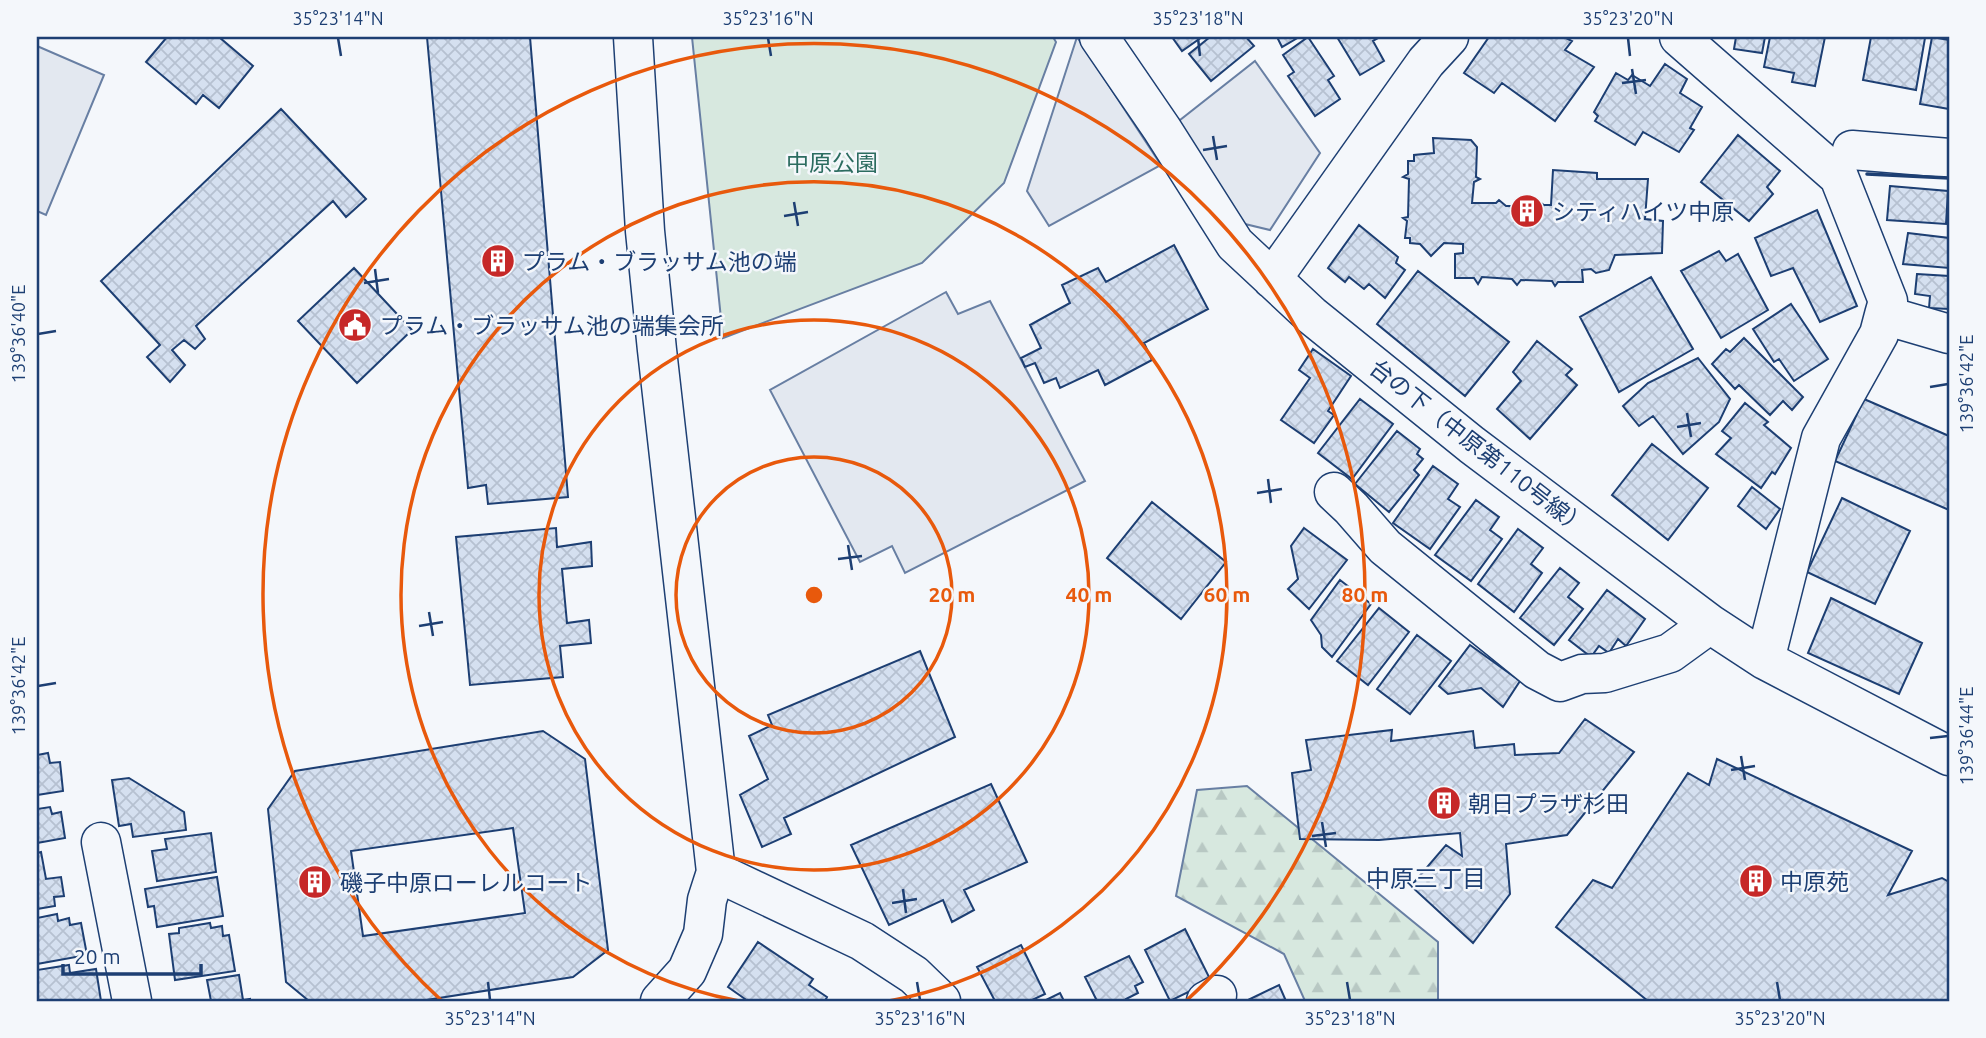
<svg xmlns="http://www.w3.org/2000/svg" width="1986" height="1038" viewBox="0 0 1986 1038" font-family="Ubuntu,'Noto Sans JP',sans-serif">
  <defs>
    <pattern id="forest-firs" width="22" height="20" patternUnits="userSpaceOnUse" patternTransform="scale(1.75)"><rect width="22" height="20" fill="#d7e8df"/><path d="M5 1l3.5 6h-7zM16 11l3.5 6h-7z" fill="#b8c8c3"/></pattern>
    <pattern id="building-cross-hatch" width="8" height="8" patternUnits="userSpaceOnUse" patternTransform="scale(1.75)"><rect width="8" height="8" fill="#d5e0f0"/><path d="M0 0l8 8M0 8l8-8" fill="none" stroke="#b6c1d1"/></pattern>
  </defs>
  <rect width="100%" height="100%" fill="#f4f7fb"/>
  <path fill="url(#forest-firs)" stroke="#687fa3" stroke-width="2" d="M1247,786L1438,942V1001H1305L1284,954L1176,896L1197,790Z"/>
  <path fill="#d7e8df" stroke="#687fa3" stroke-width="2" d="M692,37H1053L1056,42L1004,183L922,263L723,338Z"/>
  <path fill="#e3e8f0" stroke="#687fa3" stroke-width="2" d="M1077,37L1161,165L1049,226L1027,191Z
    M37,46L104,75L46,215L37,211Z
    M1255,61L1320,153L1270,230L1241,223L1175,124Z
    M946,292L958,314L990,301L1085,481L905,573L892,546L860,562L770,390Z"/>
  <path fill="url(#building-cross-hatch)" stroke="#1d3f73" stroke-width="2" fill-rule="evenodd" d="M167,37H219L253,66L219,108L203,95L196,104L146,62Z
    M427,37H530L568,497L488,504L486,485L468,488Z
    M1172,37H1202L1182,51Z
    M1210,37H1246L1254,46L1211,81L1189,54Z
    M1277,37H1299L1282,47Z
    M1308,37L1334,76L1328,80L1340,99L1315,116L1288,76L1294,72L1283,55Z
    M1337,37H1380L1373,41L1384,61L1360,75Z
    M1489,37H1564L1572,41L1565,50L1594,67L1555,121L1502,83L1494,93L1464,73Z
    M1736,37H1765L1762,53L1734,49Z
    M1770,37H1825L1815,86L1792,82L1794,73L1764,67Z
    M1871,37L1925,38L1916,90L1863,80Z
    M1932,37L1949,40V109L1920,104Z
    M1665,64L1687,79L1680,93L1702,107L1690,128L1694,130L1679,152L1643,132L1635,145L1595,121L1598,116L1594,112L1616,73L1628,80L1632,75L1650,86Z
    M281,109L366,199L346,217L333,201L196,326L205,339L195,349L184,340L172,350L185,365L170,382L147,357L160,345L101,281Z
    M1738,135L1780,171L1767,187L1773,194L1749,221L1701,182Z
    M1433,138L1471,140L1477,147L1476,177L1480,179L1474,182L1472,203H1496L1499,200L1506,206H1531L1538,201L1544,205H1551L1553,170L1597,173V179H1648L1645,219L1663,221L1662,253L1615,255L1609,270L1596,273L1591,269L1582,270L1583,282H1558L1555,286L1552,281L1521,280L1517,285L1512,279L1482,277L1478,284L1474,278H1455V254L1463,253V244L1444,243L1431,256L1420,244L1410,243V238H1405L1407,221L1403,218L1408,217L1409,179L1403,177L1408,174V161H1414V155L1434,153Z
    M1890,186L1948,191L1946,224L1887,220Z
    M1817,210L1857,306L1820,322L1793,268L1771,276L1755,238Z
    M1359,225L1398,257L1396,263L1405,270L1385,298L1369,284L1364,289L1349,277L1345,282L1328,268Z
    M1908,233L1949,238V268L1903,264Z
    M1174,245L1208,309L1144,343L1152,360L1105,385L1098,370L1060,388L1056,378L1044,383L1035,363L1025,367L1021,358L1041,348L1030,325L1070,303L1062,285L1098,268L1106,282Z
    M1719,251L1726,261L1738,254L1768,310L1721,338L1681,271Z
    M354,268L412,330L357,383L298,321Z
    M1418,271L1509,342L1465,396L1377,324Z
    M1917,274L1949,276V309L1929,308L1930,296L1915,294Z
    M1651,277L1693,349L1619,392L1580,317Z
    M1791,304L1828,359L1794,381L1779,359L1774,362L1753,329Z
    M1744,338L1803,397L1792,410L1783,401L1770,415L1739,385L1735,389L1712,364L1726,349L1730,352Z
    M1537,341L1572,369L1566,375L1577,385L1530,439L1497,409L1521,381L1513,372Z
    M1313,349L1351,376L1328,411L1334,415L1314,443L1281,420L1310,378L1299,370Z
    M1698,358L1730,399L1719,422L1683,454L1653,416L1639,426L1623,406L1648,383Z
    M1360,399L1393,424L1352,479L1318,453Z
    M1864,399L1949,436V510L1835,461Z
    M1745,403L1768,422L1764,425L1791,448L1775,474L1772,472L1761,488L1716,454L1731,438L1722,431Z
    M1397,431L1420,449L1417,454L1423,459L1414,470L1419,475L1389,512L1355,484Z
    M1652,444L1708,488L1668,540L1612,495Z
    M1433,466L1458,484L1448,499L1460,507L1430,549L1393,523Z
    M1752,487L1780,509L1766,529L1738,506Z
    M1842,498L1910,531L1875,604L1807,572Z
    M1476,500L1499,517L1490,530L1502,539L1471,581L1435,555Z
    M1152,502L1226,562L1181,619L1107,558Z
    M556,528L557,547L591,542L592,566L562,569L567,623L589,620L591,643L560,646L563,677L470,685L456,537Z
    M1304,528L1347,560L1309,609L1288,589L1298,579L1291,546Z
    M1518,529L1543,548L1531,564L1542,573L1514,612L1478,584Z
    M1560,568L1579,583L1568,597L1583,609L1554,645L1520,618Z
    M1340,580L1371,604L1332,657L1322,647L1321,635L1311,620Z
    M1607,590L1645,619L1626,646L1618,639L1609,653L1599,646L1591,657L1569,640Z
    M1831,598L1922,643L1899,694L1808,653Z
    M1379,608L1409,632L1368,685L1337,661Z
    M1417,635L1451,661L1410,714L1377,689Z
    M1470,645L1520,681L1503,707L1481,688L1448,694L1439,686Z
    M920,651L955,737L784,818L791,834L762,847L740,795L768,779L749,736L772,725L768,715Z
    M1585,719L1634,752L1567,835L1506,844L1510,894L1473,943L1411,886L1446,845L1462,856L1460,833L1379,840L1300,839L1292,773L1311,770L1306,740L1392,730L1391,741L1473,731L1475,748L1514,744L1515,755L1559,753Z
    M543,731L585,759L608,950L573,977L420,1001H309L286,982L268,809L295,771ZM513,828L525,913L363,936L351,851Z
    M48,753L50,763L60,762L63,791L37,795V755Z
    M1717,759L1912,851L1888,895L1942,878L1949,882V1001H1648L1556,927L1593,880L1612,888L1688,773L1709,785Z
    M129,778L184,812L186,830L133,837L131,824L119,826L112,780Z
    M991,784L1027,862L964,890L974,910L952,922L943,900L889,925L851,845Z
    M50,807L52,814L61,812L65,838L37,843V809Z
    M211,833L216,872L157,881L152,851L167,849L165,839Z
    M41,852L46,879L61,877L64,896L54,897L55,906L37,909V853Z
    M217,877L223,916L157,927L154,906L148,907L145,889Z
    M57,914L58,921L69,918L70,925L81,923L87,955L37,964V918Z
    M210,923L211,928L222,926L223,936L229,935L235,971L175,980L169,934L179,933V928Z
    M1185,929L1211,981L1170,1001L1145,950Z
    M758,942L813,979L809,985L827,997L825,1001H744L745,999L728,987Z
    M1021,945L1045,994L1030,1001H995L977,967Z
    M1129,956L1143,982L1135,986L1138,993L1126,999L1127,1001H1097L1085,977Z
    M69,965L70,973L96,969L101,1001H37V970Z
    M239,975L243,1000L250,999V1001H211L207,980Z
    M1279,985L1286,1001H1246Z
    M1060,993L1064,1001H1044Z"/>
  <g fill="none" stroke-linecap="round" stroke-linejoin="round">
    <g stroke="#1d3f73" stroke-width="41">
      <path id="minor" d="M1099,37L1162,129L1235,244L1311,315L1472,445L1710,624L1765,660L1949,756
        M1679,37L1839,177L1888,301L1884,315L1949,334
        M1852,150L1949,158
        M1272,279L1426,62L1449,37
        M1334,492L1351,508L1385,547L1537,670L1560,682L1582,674L1605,673L1670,653L1710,624
        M1765,660L1821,438L1879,334L1884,315
        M101,842L132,1001
        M716,872L862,941L914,975L941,1001
        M1206,1001L1217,995"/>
    </g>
    <g stroke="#1d3f73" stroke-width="41">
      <path id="tertiary" d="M633,37L645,231L657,350L716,872L707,900L703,934L687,971L660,1001"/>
    </g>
    <use href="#minor" stroke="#f4f7fb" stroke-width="38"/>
    <use href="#tertiary" stroke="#f4f7fb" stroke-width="38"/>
    <path stroke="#1d3f73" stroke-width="3.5" d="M1867,174L1949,178"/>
  </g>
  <path fill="none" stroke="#1d3f73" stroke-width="2.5" d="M338,38L341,56M768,38L771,56M1198,38L1200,56M1628,38L1630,56M1632,69L1636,94M1622,83L1646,80M1213,136L1217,160M1203,150L1227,146M794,202L798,226M784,216L808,212M375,269L378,293M364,283L389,279M38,334L56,331M1930,387L1948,384M1687,413L1691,437M1677,427L1701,423M1268,479L1271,503M1257,493L1282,489M848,545L852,570M838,559L862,556M429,612L433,636M419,626L443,622M38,686L56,683M1930,738L1948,736M1741,756L1745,780M1731,770L1755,766M1322,822L1326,847M1312,836L1336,833M903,889L906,913M892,903L917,899M488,982L490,1000M917,982L920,1000M1347,982L1350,1000M1777,982L1780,1000"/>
  <g fill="none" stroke="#e8590c" stroke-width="3.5">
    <circle cx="814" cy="595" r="138"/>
    <circle cx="814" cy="595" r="275"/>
    <path d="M739 1001A413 413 0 1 1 889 1001"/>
    <path d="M442 1001A551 551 0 1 1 1186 1001"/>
  </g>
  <defs>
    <g id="building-disc" transform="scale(1.75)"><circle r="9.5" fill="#c62828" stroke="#f4f7fb"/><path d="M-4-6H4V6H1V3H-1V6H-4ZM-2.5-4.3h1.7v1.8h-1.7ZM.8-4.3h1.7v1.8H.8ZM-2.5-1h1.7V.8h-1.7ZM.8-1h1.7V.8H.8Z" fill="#fff"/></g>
    <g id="civic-disc" transform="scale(1.75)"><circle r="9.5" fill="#c62828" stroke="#f4f7fb"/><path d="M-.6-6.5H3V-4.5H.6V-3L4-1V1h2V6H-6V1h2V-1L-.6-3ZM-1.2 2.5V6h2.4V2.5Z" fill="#fff"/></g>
  </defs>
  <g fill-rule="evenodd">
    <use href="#building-disc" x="1527" y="211"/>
    <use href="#building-disc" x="498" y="261"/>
    <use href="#civic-disc" x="355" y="325"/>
    <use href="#building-disc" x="1444" y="803"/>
    <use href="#building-disc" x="1756" y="881"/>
    <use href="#building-disc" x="315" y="882"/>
  </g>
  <g text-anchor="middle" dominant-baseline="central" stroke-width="5" stroke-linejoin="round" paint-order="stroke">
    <g font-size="23" fill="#2c6c60" stroke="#f4f7fb">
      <text x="832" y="162">中原公園</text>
    </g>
    <g font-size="23" fill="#1d3f73" stroke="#f4f7fb" text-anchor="start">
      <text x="1552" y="211">シティハイツ中原</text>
      <text x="522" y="261">プラム・ブラッサム池の端</text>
      <text x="380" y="325">プラム・ブラッサム池の端集会所</text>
      <text x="1468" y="803">朝日プラザ杉田</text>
      <text x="1780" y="881">中原苑</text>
      <text x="340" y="882">磯子中原ローレルコート</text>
    </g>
    <g font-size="23" fill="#1d3f73" stroke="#f4f7fb">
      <text transform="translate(1479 447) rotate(38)">台の下（中原第110号線）</text>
    </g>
    <g font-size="24" fill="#1d3f73" stroke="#f4f7fb">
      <text x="1426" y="878">中原三丁目</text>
    </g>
  </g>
  <circle cx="814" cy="595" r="10" fill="#e8590c" stroke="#f4f7fb" stroke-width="3.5"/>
  <g font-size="21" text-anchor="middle" font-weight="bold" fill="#e8590c" stroke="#f4f7fb" stroke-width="5" stroke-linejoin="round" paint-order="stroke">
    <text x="952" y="602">20 m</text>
    <text x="1089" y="602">40 m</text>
    <text x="1227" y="602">60 m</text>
    <text x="1365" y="602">80 m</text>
  </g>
  <rect width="1986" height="1038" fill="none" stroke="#f4f7fb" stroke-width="77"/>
  <path d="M63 964v10h138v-10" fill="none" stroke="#1d3f73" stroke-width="3.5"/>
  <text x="74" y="964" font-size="21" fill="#1d3f73" stroke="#f4f7fb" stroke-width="5" paint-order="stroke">20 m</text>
  <rect x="38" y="38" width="1910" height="962" fill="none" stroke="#1d3f73" stroke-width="2.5"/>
  <g font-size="18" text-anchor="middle" fill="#1d3f73">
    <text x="338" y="25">35°23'14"N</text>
    <text x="768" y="25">35°23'16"N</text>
    <text x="1198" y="25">35°23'18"N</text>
    <text x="1628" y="25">35°23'20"N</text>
    <text transform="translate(19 334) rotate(-90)" y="6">139°36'40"E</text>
    <text transform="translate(1967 384) rotate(-90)" y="6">139°36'42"E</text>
    <text transform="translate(19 686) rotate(-90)" y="6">139°36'42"E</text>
    <text transform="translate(1967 736) rotate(-90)" y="6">139°36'44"E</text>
    <text x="490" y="1025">35°23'14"N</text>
    <text x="920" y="1025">35°23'16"N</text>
    <text x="1350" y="1025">35°23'18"N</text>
    <text x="1780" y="1025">35°23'20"N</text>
  </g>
</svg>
